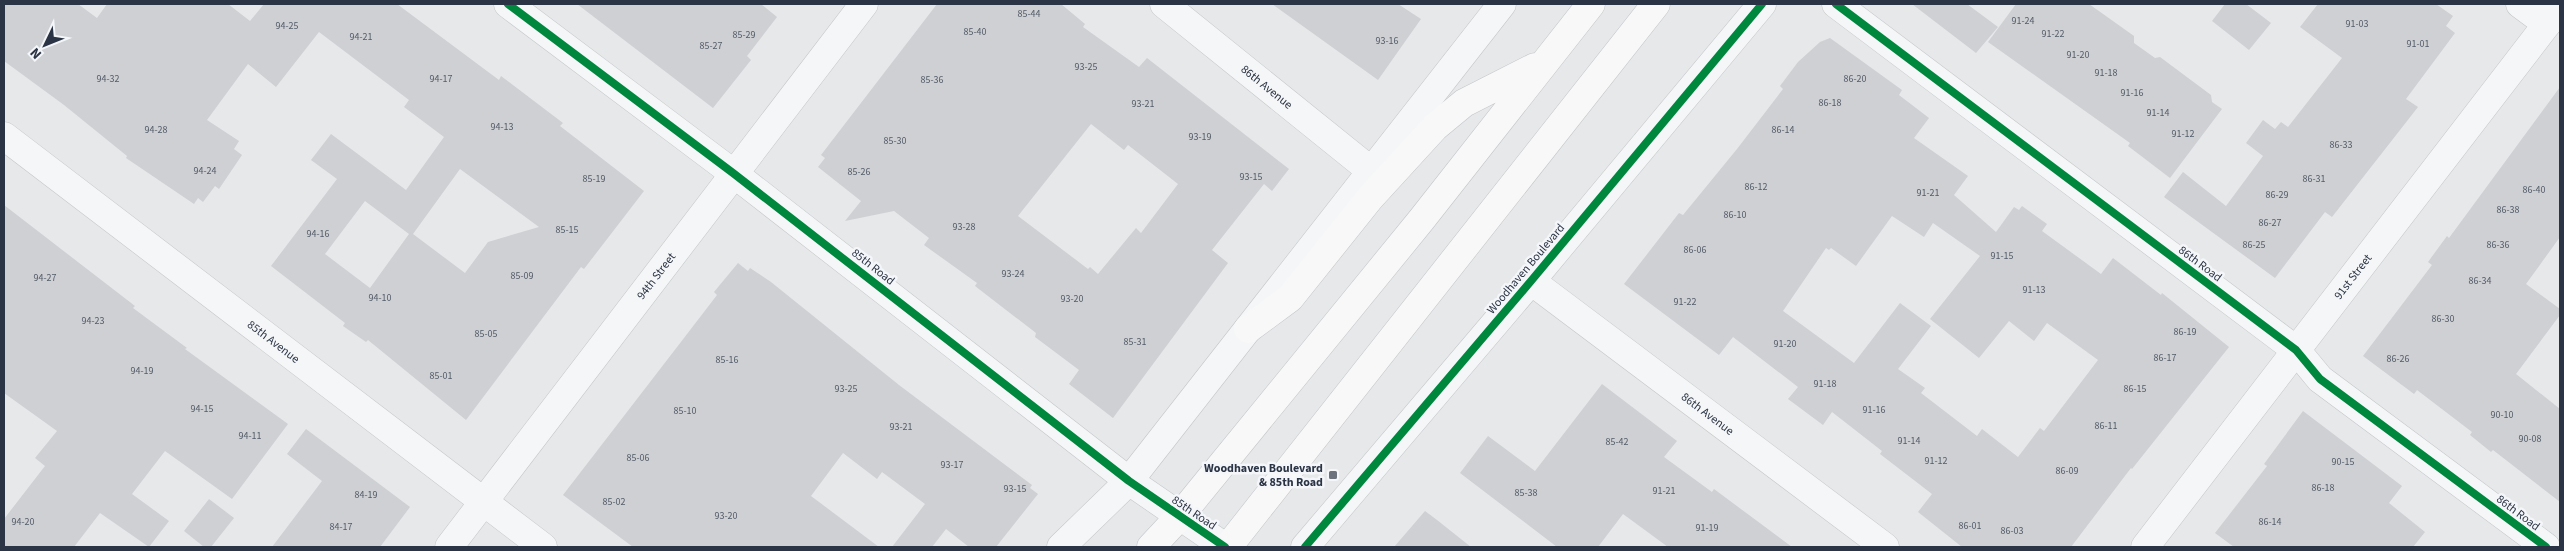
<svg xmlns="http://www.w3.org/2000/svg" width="2564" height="551" viewBox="0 0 2564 551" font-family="'Source Sans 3',sans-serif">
  <rect width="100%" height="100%" fill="#e6e8ea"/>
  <path fill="#ced0d3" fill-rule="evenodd" d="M4,4H78L97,18L107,4H228L250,21L264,4H397L499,80L501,76L563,123L560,126L644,191L584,269L581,267L466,420L368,340L366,342L343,326L345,323L271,266L337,179L311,160L331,134L406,190L444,137L404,107L409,100L319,32L276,87L248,64L207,120L239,141L234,149L242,155L219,189L215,186L203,202L198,198L194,204L126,158L127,156L64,105L4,61ZM460,169L539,227L488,242L465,273L413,234ZM365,201L409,234L370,288L325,254Z
    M577,4H761L777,17L747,56L751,60L713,108Z
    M937,4H1061L1085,24L1083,27L1139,67L1147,58L1289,169L1272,191L1264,184L1212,250L1228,263L1113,418L1069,384L1079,370L1035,337L1036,333L975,286L977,283L924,245L929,238L894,211L845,221L861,201L818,167L825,158L821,155ZM1091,124L1124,150L1128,145L1178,184L1141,233L1136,228L1098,274L1090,267L1088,269L1018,216Z
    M1272,4H1398L1421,19L1378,80Z
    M1912,4H1967L1998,27L1976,53Z
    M2016,4H2089L2134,36V43L2155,58L2160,57L2211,95L2212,102L2222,109L2170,178L2128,146L2130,143L1988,42Z
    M2225,4H2246L2271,23L2249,50L2212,21Z
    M2318,4H2436L2453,16L2446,26L2455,33L2406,99L2418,107L2332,217L2325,212L2275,278L2164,197L2183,172L2226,206L2263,156L2246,143L2263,120L2275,129L2281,122L2288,127L2342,58L2300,27Z
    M1830,38L1902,90L1899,95L1929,118L1914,138L1968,176L1954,195L1996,232L2014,207L2019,210L2022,206L2047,224L2042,231L2101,274L2113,258L2161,295L2162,293L2229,347L2132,469L2131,468L2071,547H1962L1918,512L1932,494L1880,454L1882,451L1832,412L1823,425L1788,399L1798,387L1733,337L1719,355L1624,284L1679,213L1683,215L1737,149L1783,89L1780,86L1798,62L1820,42ZM1892,216L1924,237L1933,223L1980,256L1930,319L1979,358L2009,321L2034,341L2047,323L2098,360L2044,431L2040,428L2018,457L1982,429L1977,436L1921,393L1925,388L1898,369L1931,326L1900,303L1854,363L1783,311L1826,248L1829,250L1831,248L1856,266Z
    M2560,87V237L2526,284L2560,309V315L2516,374L2560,409V502L2493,450L2491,452L2470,435L2472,432L2417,390L2414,394L2363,356L2432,265L2428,262L2447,236L2449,238Z
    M4,205L135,306L133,308L187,348L185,349L288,424L232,499L165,451L132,494L169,521L149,547L100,513L74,547H4V519L45,466L35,458L57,431L4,393Z
    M738,263L748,271L750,268L771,282L899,385L1032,485L1030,488L1038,494L996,547H969L946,529L932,547H892L925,504L882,472L877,479L843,453L811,496L879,547H633L563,495L684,338L717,295L714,292Z
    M1602,384L1677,441L1664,457L1712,492L1714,489L1792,547H1668L1623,514L1598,547H1557L1460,473L1488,436L1535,471Z
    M2303,411L2402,486L2389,503L2425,532L2413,547H2234L2215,533L2267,466L2264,464Z
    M306,429L410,507L380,547H272L322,481L287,454Z
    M209,499L234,518L211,547H204L184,531Z
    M1425,511L1437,520L1471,547H1394Z"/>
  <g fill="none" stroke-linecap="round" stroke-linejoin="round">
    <g stroke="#c4c6c8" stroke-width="29">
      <g id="minor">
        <path d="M508,4L733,173L1129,481L1225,547"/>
        <path id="s1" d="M1164,4L1370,170"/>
        <path d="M1836,4L2296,350L2320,379L2546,547"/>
        <path d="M2520,4L2547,24"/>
        <path id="s2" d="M4,136L543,547"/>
        <path id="s3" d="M1531,281L1885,547"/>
        <path id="s4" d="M449,547L864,4"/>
        <path d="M1061,547L1129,481L1502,4"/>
        <path d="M1305,547L1531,281L1762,4"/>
        <path id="s5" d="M2145,547L2560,7"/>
      </g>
    </g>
    <g stroke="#c2c5c8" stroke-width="29">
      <path id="major" d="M1248,329L1290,298L1370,198L1435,127L1464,103L1535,67
        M1151,547L1179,517L1422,219L1591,4
        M1228,547L1656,4"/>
    </g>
    <use href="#minor" stroke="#f5f6f7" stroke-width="28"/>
    <use href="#major" stroke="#f8f8f8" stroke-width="28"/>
    <g stroke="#f4f6f9" stroke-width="11">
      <path id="cycleway" d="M508,4L733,173L1129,481L1225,547
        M1836,4L2296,350L2320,379L2546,547
        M1305,547L1531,281L1762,4"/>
    </g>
    <use href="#cycleway" stroke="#00873e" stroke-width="8"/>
  </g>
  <rect fill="#6c737f" stroke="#f4f6f9" stroke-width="2" x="1328" y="470" width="10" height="10" rx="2.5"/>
  <g text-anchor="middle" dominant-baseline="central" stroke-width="5" stroke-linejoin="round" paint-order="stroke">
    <g font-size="10" fill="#545c69">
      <text x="1029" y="14">85-44</text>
      <text x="2023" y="21">91-24</text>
      <text x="2357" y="24">91-03</text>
      <text x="287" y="26">94-25</text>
      <text x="975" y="32">85-40</text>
      <text x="2053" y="34">91-22</text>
      <text x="744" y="35">85-29</text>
      <text x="361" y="37">94-21</text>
      <text x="1387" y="41">93-16</text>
      <text x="2418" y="44">91-01</text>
      <text x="711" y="46">85-27</text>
      <text x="2078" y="55">91-20</text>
      <text x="1086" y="67">93-25</text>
      <text x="2106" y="73">91-18</text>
      <text x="108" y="79">94-32</text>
      <text x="441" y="79">94-17</text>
      <text x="1855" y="79">86-20</text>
      <text x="932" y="80">85-36</text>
      <text x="2132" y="93">91-16</text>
      <text x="1830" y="103">86-18</text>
      <text x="1143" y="104">93-21</text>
      <text x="2158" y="113">91-14</text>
      <text x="502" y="127">94-13</text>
      <text x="156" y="130">94-28</text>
      <text x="1783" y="130">86-14</text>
      <text x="2183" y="134">91-12</text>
      <text x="1200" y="137">93-19</text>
      <text x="895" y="141">85-30</text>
      <text x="2341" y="145">86-33</text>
      <text x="205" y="171">94-24</text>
      <text x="859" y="172">85-26</text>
      <text x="1251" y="177">93-15</text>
      <text x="594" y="179">85-19</text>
      <text x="2314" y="179">86-31</text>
      <text x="1756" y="187">86-12</text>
      <text x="2534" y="190">86-40</text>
      <text x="1928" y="193">91-21</text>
      <text x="2277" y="195">86-29</text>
      <text x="2508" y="210">86-38</text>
      <text x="1735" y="215">86-10</text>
      <text x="2270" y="223">86-27</text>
      <text x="964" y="227">93-28</text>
      <text x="567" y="230">85-15</text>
      <text x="318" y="234">94-16</text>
      <text x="2254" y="245">86-25</text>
      <text x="2498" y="245">86-36</text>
      <text x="1695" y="250">86-06</text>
      <text x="2002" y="256">91-15</text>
      <text x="1013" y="274">93-24</text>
      <text x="522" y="276">85-09</text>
      <text x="45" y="278">94-27</text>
      <text x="2480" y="281">86-34</text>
      <text x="2034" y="290">91-13</text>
      <text x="380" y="298">94-10</text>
      <text x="1072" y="299">93-20</text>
      <text x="1685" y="302">91-22</text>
      <text x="2443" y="319">86-30</text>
      <text x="93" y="321">94-23</text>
      <text x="2185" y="332">86-19</text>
      <text x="486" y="334">85-05</text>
      <text x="1135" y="342">85-31</text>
      <text x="1785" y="344">91-20</text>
      <text x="2165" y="358">86-17</text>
      <text x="2398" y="359">86-26</text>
      <text x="727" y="360">85-16</text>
      <text x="142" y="371">94-19</text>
      <text x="441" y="376">85-01</text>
      <text x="1825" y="384">91-18</text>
      <text x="846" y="389">93-25</text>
      <text x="2135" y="389">86-15</text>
      <text x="202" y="409">94-15</text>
      <text x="1874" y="410">91-16</text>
      <text x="685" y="411">85-10</text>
      <text x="2502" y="415">90-10</text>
      <text x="2106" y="426">86-11</text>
      <text x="901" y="427">93-21</text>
      <text x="250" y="436">94-11</text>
      <text x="2530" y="439">90-08</text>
      <text x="1909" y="441">91-14</text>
      <text x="1617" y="442">85-42</text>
      <text x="638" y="458">85-06</text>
      <text x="1936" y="461">91-12</text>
      <text x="2343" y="462">90-15</text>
      <text x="952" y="465">93-17</text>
      <text x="2067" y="471">86-09</text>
      <text x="2323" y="488">86-18</text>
      <text x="1015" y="489">93-15</text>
      <text x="1664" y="491">91-21</text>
      <text x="1526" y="493">85-38</text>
      <text x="366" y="495">84-19</text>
      <text x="614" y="502">85-02</text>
      <text x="726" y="516">93-20</text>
      <text x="23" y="522">94-20</text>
      <text x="2270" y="522">86-14</text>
      <text x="1970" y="526">86-01</text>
      <text x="341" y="527">84-17</text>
      <text x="1707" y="528">91-19</text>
      <text x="2012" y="531">86-03</text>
    </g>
    <g font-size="12" fill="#2b3445" stroke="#f4f6f9">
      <text stroke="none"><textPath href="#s1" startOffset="132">86th Avenue</textPath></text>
      <text transform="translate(2200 264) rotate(37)">86th Road</text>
      <text transform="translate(873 267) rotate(38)">85th Road</text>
      <text transform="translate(1526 269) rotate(-50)">Woodhaven Boulevard</text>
      <text stroke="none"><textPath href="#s4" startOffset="341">94th Street</textPath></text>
      <text stroke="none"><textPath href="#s5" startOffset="341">91st Street</textPath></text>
      <text stroke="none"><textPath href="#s2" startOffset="339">85th Avenue</textPath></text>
      <text stroke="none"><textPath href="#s3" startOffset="221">86th Avenue</textPath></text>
      <text transform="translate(1194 513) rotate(34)">85th Road</text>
      <text transform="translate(2518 513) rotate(37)">86th Road</text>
    </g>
    <g font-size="12" font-weight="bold" fill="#2b3445" stroke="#f4f6f9" text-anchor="end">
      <text x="1323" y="468">Woodhaven Boulevard<tspan x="1323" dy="14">&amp; 85th Road</tspan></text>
    </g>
  </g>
  <rect width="2564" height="551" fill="none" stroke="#2b3445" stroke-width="10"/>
  <g transform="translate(45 45) rotate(227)" stroke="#f4f6f9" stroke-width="4" paint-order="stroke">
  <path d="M0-4L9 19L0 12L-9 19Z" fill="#2b3445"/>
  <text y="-8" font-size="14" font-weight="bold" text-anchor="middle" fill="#2b3445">N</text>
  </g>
</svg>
